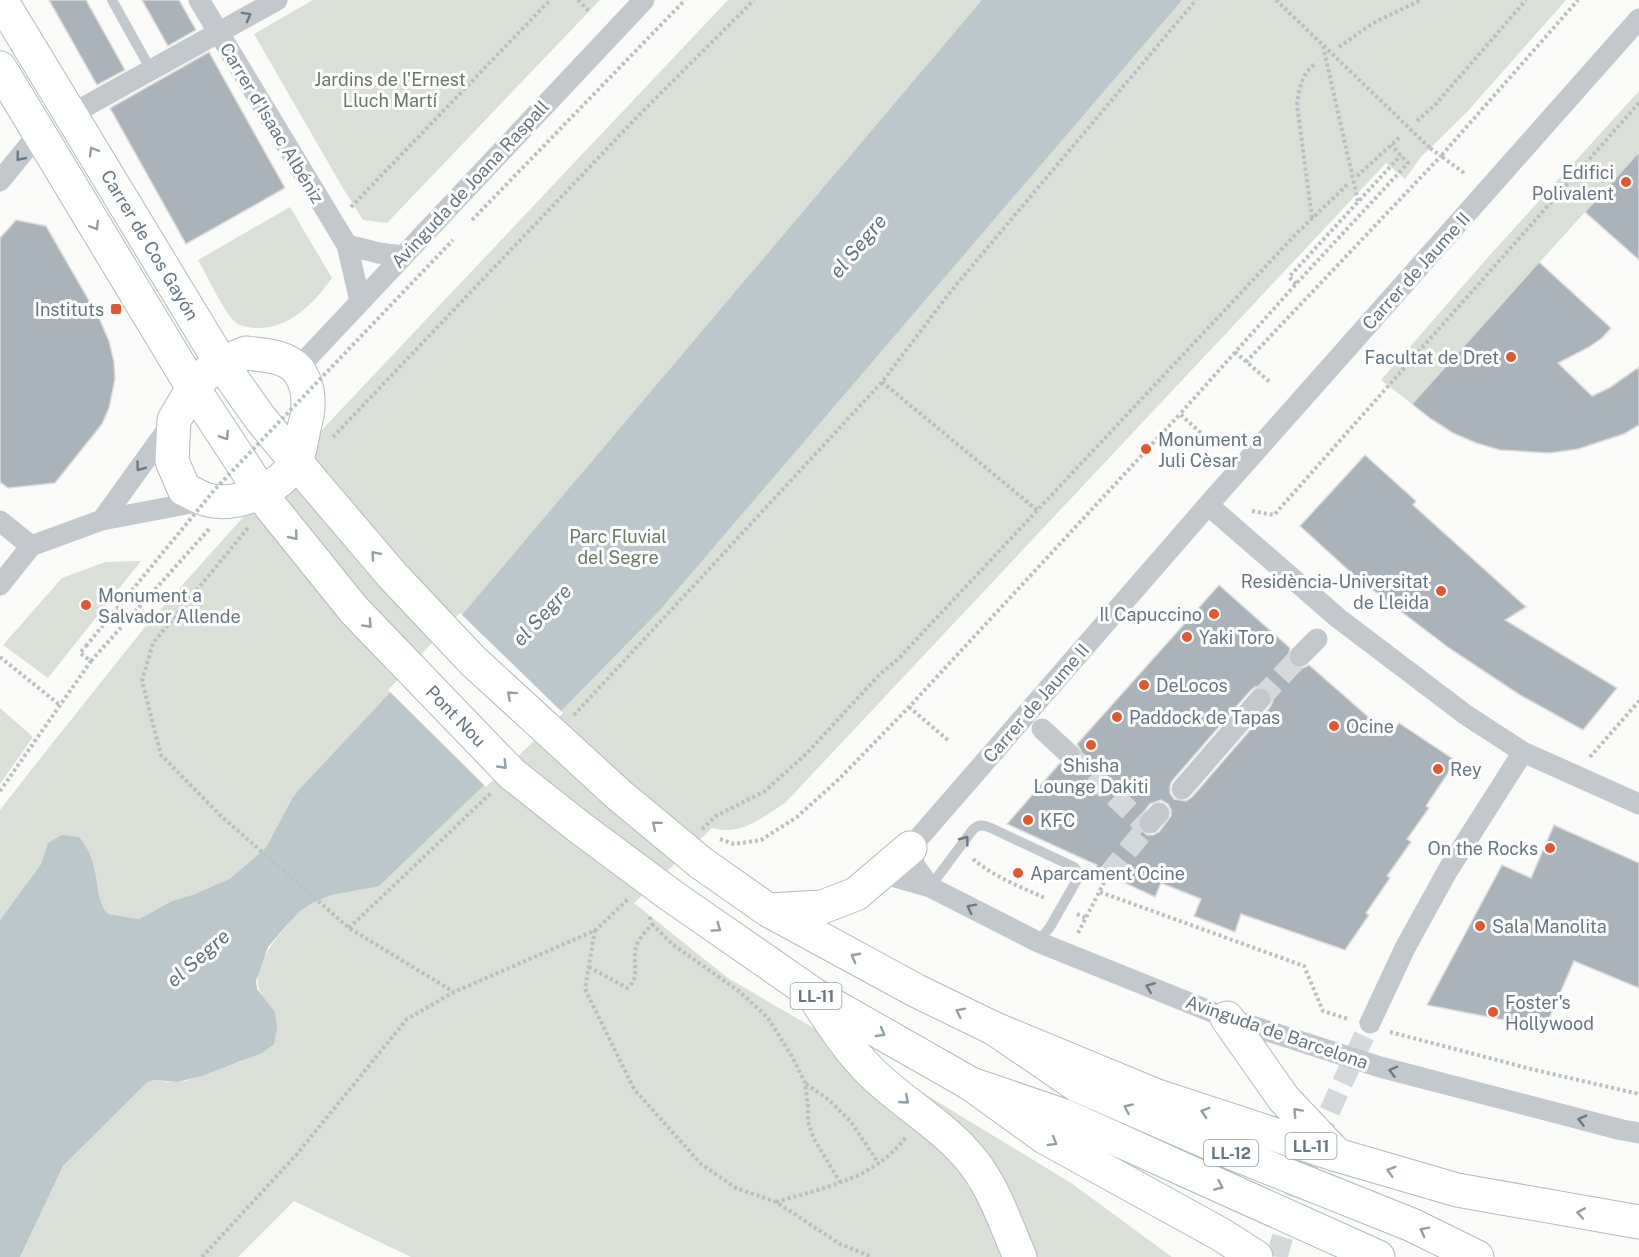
<svg xmlns="http://www.w3.org/2000/svg" width="1639" height="1257" viewBox="0 0 1639 1257" font-family="'Public Sans',sans-serif">
  <rect width="100%" height="100%" fill="#fafaf8"/>
  <path fill="#dadfd7" d="M313,0H600L387,223L363,220L344,190L254,34Z
    M728,0H1566L1466,113L1421,157L1405,179L1386,163L786,802C762,818 741,836 712,828L634,903L728,978L892,1074L1071,1183L1172,1257H411L294,1201L238,1257H20L63,1166L147,1081L155,1080L170,1082L185,1081L240,1062L268,1049L262,995C246,972 277,937 292,919L233,877L195,894L172,901L139,919L107,914L99,900L94,867L62,835L0,920V810L35,765L149,622L317,435Z
    M1639,91V152L1412,404L1381,380L1489,256Z
    M290,207L332,278C313,304 289,330 254,328C246,327 239,326 233,320C222,308 207,275 198,260Z
    M141,561L48,678L3,645L62,578L105,562Z
    M0,708L33,737L0,784Z"/>
  <path fill="#bbc7cb" d="M982,0H1182L659,611L556,716L379,886L331,895L312,903L300,911L285,927L268,947L256,981L257,989L275,1012L277,1028L274,1044L262,1053L202,1076L177,1082L155,1080L147,1082L63,1166L20,1257H0V920L41,864L48,843L62,835L79,837C86,845 92,857 94,868C99,885 96,900 108,914L139,919L172,901L195,894L231,878L266,848L292,799L298,791L457,621Z"/>
  <path fill="#fafaf8" d="M460,613L563,713L486,787L388,690Z"/>
  <path fill="#aab3b9" stroke="#dcdcda" stroke-width="1.5" fill-rule="evenodd" d="M49,0H86L125,70L97,85Z
    M142,0H179L196,30L168,46Z
    M209,52L285,188L186,244L110,108Z
    M1639,152V260L1585,212Z
    M16,220L46,226L99,318L109,341L114,362L115,379L109,408L102,424L55,483L8,488L0,482V238Z
    M1539,262L1611,328L1602,338L1589,347L1558,363L1592,396L1609,388L1639,367V425L1624,434L1578,449L1550,453L1500,450L1476,443L1453,433L1431,419L1412,404Z
    M1365,455L1416,501L1413,505L1526,607L1505,620L1617,688L1583,730L1520,695L1449,648L1357,578L1300,526Z
    M1219,585L1290,648L1288,659L1291,665L1303,668L1309,665L1390,736L1399,723L1456,761L1426,806L1429,808L1407,839L1411,842L1387,876L1390,878L1366,913L1369,915L1345,950L1241,914L1235,932L1194,916L1201,899L1161,883L1155,897L1095,869L1097,865L1007,824L1060,763L1066,766H1072L1079,762L1081,751L1077,744ZM1262,686L1268,689L1272,694L1273,701L1270,707L1192,797L1186,801L1174,799L1170,793V786L1172,781L1250,691L1255,687ZM1161,800L1168,804L1171,810V816L1159,832L1153,835H1147L1138,827V820L1150,804Z
    M1554,825L1639,863V988L1574,961L1545,1028L1427,1005L1502,865L1531,878Z"/>
  <g fill="none" stroke-linecap="round" stroke-linejoin="round">
    <path stroke="#d5d9db" stroke-width="21" stroke-dasharray="21 10" stroke-linecap="butt" d="M1260,699L1300,656
      M1069,754L1147,827
      M1108,875L1150,823
      M1277,1257C1298,1176 1335,1099 1370,1023"/>
    <g stroke="#b5babe" stroke-width="35">
      <path id="primary" d="M1,0L221,363L260,418L312,481
        M0,68L193,388L271,507L317,564
        M246,353C264,355 286,356 298,370C311,388 310,408 304,428C302,439 300,454 295,463C280,489 234,509 205,499C198,497 191,492 184,489L172,461L174,420L193,388L209,371L221,363Z
        M701,863L768,910L917,991L995,1029L1157,1096L1337,1155L1457,1190L1639,1222
        M669,894L813,994L971,1084L1046,1138L1220,1234L1256,1257
        M768,910L822,907L856,894L910,848
        M815,998C832,1024 848,1049 870,1071C902,1103 945,1126 973,1162C995,1190 1006,1225 1020,1257
        M1227,1018L1284,1099L1336,1154"/>
    </g>
    <g stroke="#b4b9bd" stroke-width="35">
      <path id="highway" d="M995,1029L1077,1085L1232,1153L1412,1225L1477,1257
        M971,1084L1065,1116L1378,1257"/>
    </g>
    <path stroke="#bbbfc2" stroke-width="4" stroke-dasharray="3 3" stroke-linecap="butt" d="M578,0L591,13
      M1339,47L1373,23L1421,0
      M1417,121L1436,104L1526,0
      M1464,173L1441,156L1578,0
      M1357,176L1401,136
      M351,207L550,0
      M1312,218L1297,105C1299,88 1302,73 1316,63
      M472,220L685,0
      M1296,284L1289,277L1401,155
      M1235,352L1271,383
      M1246,362L1441,156L1430,148
      M882,382L1037,510
      M333,437L639,115L754,0
      M1214,445L1180,414L1296,284L1408,163L1391,145
      M1252,511L1274,515L1639,103
      M248,528L153,643L142,681L161,755L221,816L349,928L454,992
      M0,657L61,706
      M91,661L210,528
      M909,707L949,741
      M574,715L882,382L951,291L1196,0
      M1590,757L1639,701
      M0,791L91,661L80,653L86,646
      M702,829L716,816L765,791L806,754L879,675L898,659L1297,233L1348,184
      M720,839L734,844L761,840L797,817L839,779L909,707L1180,414
      M973,859C994,877 1021,887 1045,898
      M1100,892L1304,966L1323,1011L1348,1019
      M1077,914L1086,918
      M652,924L672,944L740,992L768,1018L793,1058L805,1083L808,1106V1122L814,1139L840,1182
      M349,928L492,792
      M595,930L585,989L634,1089L701,1164L736,1188L776,1202L840,1244L872,1257
      M1078,933L1108,875
      M589,967L627,988C641,979 632,961 636,947C638,939 647,930 652,924L649,915
      M1390,1032L1535,1070L1639,1094
      M806,1084L829,1100L851,1122L879,1164
      M776,1202C825,1187 873,1180 906,1137
      M202,1257L297,1154L407,1019L454,992L596,930L629,898"/>
    <path stroke="#c3c8cc" stroke-width="10" d="M112,0L151,70
      M930,887L971,832C977,824 982,824 991,828L1074,867L1077,871L1078,878L1050,927L1038,942"/>
    <path stroke="#c3c8cc" stroke-width="21" d="M199,0L347,245L360,301
      M70,115L277,0
      M0,181L39,133
      M347,245L379,253L402,256
      M297,369L644,0
      M1208,505L1338,618L1466,715L1523,752L1639,804
      M102,520L172,423
      M0,521L31,546
      M0,585L31,546L102,520L207,500
      M1300,656L1317,639
      M1042,729L1069,754
      M1182,789L1260,699
      M1150,823L1159,813
      M881,873L930,887L1038,942L1227,1018L1380,1067L1622,1130L1639,1133
      M930,887L915,866L910,848L1208,505L1639,19
      M1370,1023L1405,948L1448,870L1523,752"/>
    <use href="#primary" stroke="#fff" stroke-width="33"/>
    <use href="#highway" stroke="#fff" stroke-width="33"/>
    <g stroke="#b5babe" stroke-width="35" stroke-linecap="butt">
      <path id="primary-bridge" d="M312,481L392,575L473,661L618,794L701,863
        M317,564L354,610L512,774L579,827L669,894"/>
    </g>
    <path stroke="#bbbfc2" stroke-width="4" stroke-dasharray="3 3" stroke-linecap="butt" d="M1276,0L1430,148
      M1323,46L1358,201
      M86,646L216,488L453,240"/>
    <use href="#primary-bridge" stroke="#fff" stroke-width="33"/>
  </g>
  <defs><path id="oneway-chevron" d="M-2-3.5L2.5 0L-2 3.5" fill="none" stroke-width="1.6" stroke-linecap="round" stroke-linejoin="round" transform="scale(1.5)"/></defs>
  <g stroke="#6a7a87">
    <use href="#oneway-chevron" transform="translate(247 16) rotate(-29)"/>
    <use href="#oneway-chevron" transform="translate(20 157) rotate(129)"/>
    <use href="#oneway-chevron" transform="translate(140 467) rotate(126)"/>
    <use href="#oneway-chevron" transform="translate(965 840) rotate(-53)"/>
    <use href="#oneway-chevron" transform="translate(971 908) rotate(-153)"/>
    <use href="#oneway-chevron" transform="translate(1150 987) rotate(-158)"/>
    <use href="#oneway-chevron" transform="translate(1393 1071) rotate(-165)"/>
    <use href="#oneway-chevron" transform="translate(1582 1120) rotate(-166)"/>
  </g>
  <g stroke="#939fa8">
    <use href="#oneway-chevron" transform="translate(93 151) rotate(-121)"/>
    <use href="#oneway-chevron" transform="translate(95 226) rotate(59)"/>
    <use href="#oneway-chevron" transform="translate(225 436) rotate(57)"/>
    <use href="#oneway-chevron" transform="translate(294 536) rotate(51)"/>
    <use href="#oneway-chevron" transform="translate(375 555) rotate(-131)"/>
    <use href="#oneway-chevron" transform="translate(368 624) rotate(47)"/>
    <use href="#oneway-chevron" transform="translate(511 695) rotate(-138)"/>
    <use href="#oneway-chevron" transform="translate(503 765) rotate(46)"/>
    <use href="#oneway-chevron" transform="translate(656 825) rotate(-140)"/>
    <use href="#oneway-chevron" transform="translate(717 928) rotate(35)"/>
    <use href="#oneway-chevron" transform="translate(855 957) rotate(-152)"/>
    <use href="#oneway-chevron" transform="translate(960 1012) rotate(-154)"/>
    <use href="#oneway-chevron" transform="translate(881 1033) rotate(30)"/>
    <use href="#oneway-chevron" transform="translate(905 1100) rotate(41)"/>
    <use href="#oneway-chevron" transform="translate(1128 1108) rotate(-156)"/>
    <use href="#oneway-chevron" transform="translate(1205 1112) rotate(-162)"/>
    <use href="#oneway-chevron" transform="translate(1297 1112) rotate(-133)"/>
    <use href="#oneway-chevron" transform="translate(1053 1142) rotate(30)"/>
    <use href="#oneway-chevron" transform="translate(1391 1171) rotate(-164)"/>
    <use href="#oneway-chevron" transform="translate(1219 1186) rotate(24)"/>
    <use href="#oneway-chevron" transform="translate(1581 1213) rotate(-170)"/>
    <use href="#oneway-chevron" transform="translate(1424 1231) rotate(-153)"/>
  </g>
  <g fill="#e4572e" stroke="#fff" stroke-width="2">
    <circle cx="1626" cy="182" r="6"/>
    <rect x="110" y="303" width="12" height="12" rx="3"/>
    <circle cx="1511" cy="357" r="6"/>
    <circle cx="1146" cy="449" r="6"/>
    <circle cx="1441" cy="591" r="6"/>
    <circle cx="86" cy="605" r="6"/>
    <circle cx="1214" cy="614" r="6"/>
    <circle cx="1187" cy="637" r="6"/>
    <circle cx="1144" cy="685" r="6"/>
    <circle cx="1117" cy="717" r="6"/>
    <circle cx="1334" cy="726" r="6"/>
    <circle cx="1091" cy="745" r="6"/>
    <circle cx="1438" cy="769" r="6"/>
    <circle cx="1028" cy="820" r="6"/>
    <circle cx="1550" cy="848" r="6"/>
    <circle cx="1018" cy="873" r="6"/>
    <circle cx="1480" cy="926" r="6"/>
    <circle cx="1493" cy="1012" r="6"/>
  </g>
  <g text-anchor="middle" dominant-baseline="central" stroke-width="6" stroke-linejoin="round" paint-order="stroke">
    <g fill="#fff" stroke="#939fa8" stroke-width="1.5">
      <rect x="790.5" y="983" width="51" height="26" rx="4.5"/>
      <rect x="1285.5" y="1133" width="51" height="26" rx="4.5"/>
      <rect x="1204" y="1140" width="54" height="26" rx="4.5"/>
    </g>
    <g font-size="16" font-weight="bold" fill="#657683">
      <text x="816" y="996">LL-11</text>
      <text x="1311" y="1146">LL-11</text>
      <text x="1231" y="1153">LL-12</text>
    </g>
    <g font-size="18" fill="#687a64" stroke="#fff">
      <text x="390" y="79">Jardins de l'Ernest<tspan x="390" dy="21">Lluch Martí</tspan></text>
      <text x="618" y="536">Parc Fluvial<tspan x="618" dy="21">del Segre</tspan></text>
    </g>
    <g font-size="18" fill="#657683" stroke="#fff">
      <text transform="translate(272 123) rotate(59)">Carrer d'Isaac Albéniz</text>
      <text transform="translate(470 184) rotate(-47)">Avinguda de Joana Raspall</text>
      <text transform="translate(150 245) rotate(59)">Carrer de Cos Gayón</text>
      <text transform="translate(1416 271) rotate(-48)">Carrer de Jaume II</text>
      <text transform="translate(1036 703) rotate(-49)">Carrer de Jaume II</text>
      <text transform="translate(456 716) rotate(46)">Pont Nou</text>
      <text transform="translate(1277 1032) rotate(19)">Avinguda de Barcelona</text>
    </g>
    <g font-size="18" fill="#657683" stroke="#fff" text-anchor="start">
      <text x="1614" y="172" text-anchor="end">Edifici<tspan x="1614" dy="21">Polivalent</tspan></text>
      <text x="104" y="309" text-anchor="end">Instituts</text>
      <text x="1499" y="357" text-anchor="end">Facultat de Dret</text>
      <text x="1158" y="439">Monument a<tspan x="1158" dy="21">Juli Cèsar</tspan></text>
      <text x="1429" y="581" text-anchor="end">Residència-Universitat<tspan x="1429" dy="21">de Lleida</tspan></text>
      <text x="98" y="595">Monument a<tspan x="98" dy="21">Salvador Allende</tspan></text>
      <text x="1202" y="614" text-anchor="end">Il Capuccino</text>
      <text x="1199" y="637">Yaki Toro</text>
      <text x="1156" y="685">DeLocos</text>
      <text x="1129" y="717">Paddock de Tapas</text>
      <text x="1346" y="726">Ocine</text>
      <text x="1091" y="765" text-anchor="middle">Shisha<tspan x="1091" dy="21">Lounge Dakiti</tspan></text>
      <text x="1450" y="769">Rey</text>
      <text x="1040" y="820">KFC</text>
      <text x="1538" y="848" text-anchor="end">On the Rocks</text>
      <text x="1030" y="873">Aparcament Ocine</text>
      <text x="1492" y="926">Sala Manolita</text>
      <text x="1505" y="1002">Foster's<tspan x="1505" dy="21">Hollywood</tspan></text>
    </g>
    <g font-size="20" font-style="italic" fill="#60757c" stroke="#fff">
      <text transform="translate(858 246) rotate(-50)">el Segre</text>
      <text transform="translate(542 615) rotate(-47)">el Segre</text>
      <text transform="translate(198 958) rotate(-41)">el Segre</text>
    </g>
  </g>
</svg>
